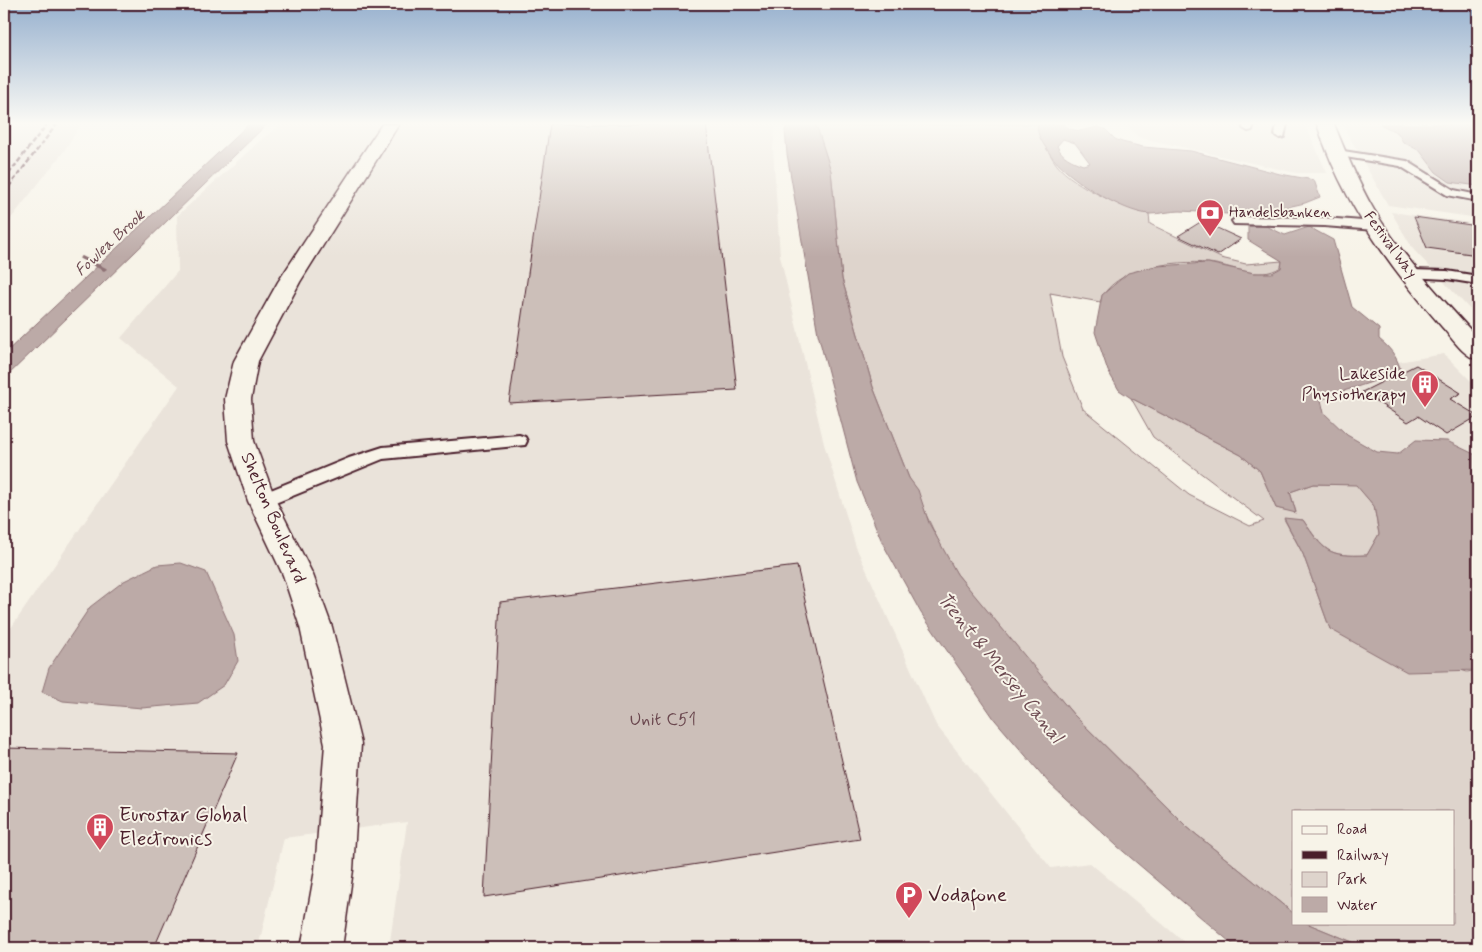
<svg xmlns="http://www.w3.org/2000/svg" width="1482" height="952" viewBox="0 0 1482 952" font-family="Mynerve,sans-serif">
  <rect width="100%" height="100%" fill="#f7f3e8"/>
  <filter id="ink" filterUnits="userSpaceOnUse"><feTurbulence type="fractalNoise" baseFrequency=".02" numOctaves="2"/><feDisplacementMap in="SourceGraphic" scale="10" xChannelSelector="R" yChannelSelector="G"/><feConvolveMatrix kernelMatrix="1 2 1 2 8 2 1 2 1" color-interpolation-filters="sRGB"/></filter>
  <g filter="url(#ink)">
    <path fill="#eae3da" d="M16,124H81L64,151L9,221L4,223V139Z
      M282,124H776L773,148L780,256L824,444L856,547L936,725L1051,868L1090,863L1191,948H389L407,822L284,838L258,948H4V638L179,386L121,338L178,271L177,216L263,138Z
      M1125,124H1305L1327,173H1296L1138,137Z
      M1342,124H1478V218L1388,205Z
      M1391,212L1478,224V318L1413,249Z
      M1444,354L1478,388V456L1447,441L1406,446L1398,454L1377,452L1347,435L1324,413L1321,400L1341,391L1364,386L1400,368L1398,362Z"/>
    <path fill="#ded4cc" stroke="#947a7c" d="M815,124H1038C1036,132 1042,141 1047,149C1050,154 1053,160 1057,165C1074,186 1123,208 1149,214L1150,224L1221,258L1246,264L1282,261L1281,267C1258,282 1233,265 1208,263C1176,260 1112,267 1100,302L1050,293L1062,357L1083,409L1189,495L1250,526L1264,521L1153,437L1131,398L1241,455L1260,471L1276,508L1296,512L1290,492L1313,484H1356L1374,506L1379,534L1367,555C1327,557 1325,551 1303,520L1284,519L1303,554L1330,629L1467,672L1478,670V948H1367L1306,923H1453V811H1293V913L1187,827L1073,714L989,615L957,574L945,555L909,478L873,387L842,279L831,171Z"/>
    <path fill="#bcaaa7" stroke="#8e7275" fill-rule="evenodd" d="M249,124H267L4,379V354Z
      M788,124H815L818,130L831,171L842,279L873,387L909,478L918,490L929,523L957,574L1073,714L1187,827L1293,913V923H1306L1367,948H1237L1117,846L1050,784L995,720L921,613L883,544L857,482L818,334L787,154L785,130Z
      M1038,124H1063L1070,129L1080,131L1098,127L1105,129L1115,139L1122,142L1143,147L1191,151L1280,174L1314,180L1320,197L1305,203L1265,212L1261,216C1234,215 1207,212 1180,211C1170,211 1160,214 1150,214C1123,213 1065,177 1050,154C1045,146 1035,134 1038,124ZM1063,139L1075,143L1090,163L1083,165C1072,161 1062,157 1057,146Z
      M1380,124H1478V186L1450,182L1436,172L1420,151L1403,142L1398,133Z
      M1248,226H1266L1285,235L1309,227L1333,240L1352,307L1379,329V339C1389,347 1396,355 1400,368C1376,385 1347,387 1321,400L1324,413L1347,435L1377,452L1398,454L1416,440L1447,441L1478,456V670L1407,672L1330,629L1303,554L1284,518L1303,520C1324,551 1327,557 1367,555L1379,534L1374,506L1356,485L1313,484L1290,492L1296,513L1276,508L1260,471L1241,455L1131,398L1119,390L1108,371L1095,332L1102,295L1128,273L1156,266L1208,263L1254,273H1272L1281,268L1282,261L1248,240Z
      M181,563L206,572L234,635L238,661L224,685L198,703L142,708L63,701L42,692L49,668L90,607L124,581L157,565Z"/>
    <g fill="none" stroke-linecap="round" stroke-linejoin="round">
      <path fill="#8e7275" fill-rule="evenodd" d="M82,256L106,268L107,269L104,271L80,259L79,258Z"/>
    </g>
    <path fill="#ccbfb9" stroke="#4a1f2b" d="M550,124H706L737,390L509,403Z
      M1414,217L1478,226V255L1427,248Z
      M1202,221L1241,239L1218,255L1178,236Z
      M1416,365L1461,393L1450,399L1478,416L1446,435L1418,416L1408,422L1362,392Z
      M797,566L860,839L484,897L500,602Z
      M4,748L238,753L154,948H4Z"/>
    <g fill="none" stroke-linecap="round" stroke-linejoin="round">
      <g stroke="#4a1f2b" stroke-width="4">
        <path id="service" d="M1244,124H1254L1252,130L1248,131L1243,128Z
          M1277,124H1287L1284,137L1280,138L1275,135Z
          M1337,150L1407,161L1454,190L1478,195V201L1447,195L1400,166L1333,155L1332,153Z
          M1238,217L1324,218L1375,222L1381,226L1375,230L1324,226L1234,224L1232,221Z
          M1411,270L1447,271L1478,276V284L1447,279L1406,277L1405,274Z
          M519,435L525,437L527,441L525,445L383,459L268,506L262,507L256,506L254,501L256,496L349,458L383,447Z"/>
      </g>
      <g stroke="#4a1f2b" stroke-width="3">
        <path id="minor" d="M382,124H399L300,282L258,361L251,399L254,441L276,501L313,575L332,627L361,744L353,870L342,948H301L315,870L325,744L300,627L283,575L248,501L228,441L225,399L234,361L278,282Z"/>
      </g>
      <g stroke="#4a1f2b" stroke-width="3">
        <path id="primary" d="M1317,124H1334C1346,153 1358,183 1374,210C1403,257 1441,298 1478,338V360C1463,356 1453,339 1442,327C1389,266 1342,202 1317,124Z"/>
      </g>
      <use href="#service" fill="#f7f3e8" fill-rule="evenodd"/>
      <use href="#minor" fill="#f7f3e8" fill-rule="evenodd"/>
      <use href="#primary" fill="#f7f3e8" fill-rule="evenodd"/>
      <path stroke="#4a1f2b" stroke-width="2.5" stroke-dasharray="5 2.5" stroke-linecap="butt" d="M4,180L47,124
        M4,193L57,124"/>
    </g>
  </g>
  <linearGradient id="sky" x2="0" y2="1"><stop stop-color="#96b0ce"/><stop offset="0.48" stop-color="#fbfaf5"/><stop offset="1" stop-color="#fbfaf5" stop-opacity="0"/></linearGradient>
  <rect width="1482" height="257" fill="url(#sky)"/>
  <defs>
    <g id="bank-pin" transform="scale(1.4375)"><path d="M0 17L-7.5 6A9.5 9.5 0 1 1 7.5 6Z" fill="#d1495b" stroke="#f7f3e8"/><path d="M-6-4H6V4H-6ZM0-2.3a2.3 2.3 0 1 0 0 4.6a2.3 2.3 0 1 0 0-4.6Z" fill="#fff"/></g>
    <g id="building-pin" transform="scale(1.4375)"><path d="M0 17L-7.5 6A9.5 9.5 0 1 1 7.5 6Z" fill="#d1495b" stroke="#f7f3e8"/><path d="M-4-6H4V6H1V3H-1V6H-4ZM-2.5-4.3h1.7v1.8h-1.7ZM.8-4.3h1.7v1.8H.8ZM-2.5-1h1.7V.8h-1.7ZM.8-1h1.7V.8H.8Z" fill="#fff"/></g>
    <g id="parking-pin" transform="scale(1.4375)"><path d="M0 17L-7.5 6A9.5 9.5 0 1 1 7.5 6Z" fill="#d1495b" stroke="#f7f3e8"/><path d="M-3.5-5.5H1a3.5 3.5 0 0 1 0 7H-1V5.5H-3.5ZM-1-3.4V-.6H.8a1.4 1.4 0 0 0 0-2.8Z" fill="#fff"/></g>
  </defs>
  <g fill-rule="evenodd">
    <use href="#bank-pin" x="1210" y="213"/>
    <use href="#building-pin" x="1425" y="384"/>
    <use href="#building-pin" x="100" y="827"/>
    <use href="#parking-pin" x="909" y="895"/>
  </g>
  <g text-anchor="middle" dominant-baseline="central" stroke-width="4" stroke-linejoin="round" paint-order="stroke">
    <g font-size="15" fill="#4a1f2b" stroke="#f7f3e8" text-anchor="start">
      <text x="1229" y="213">Handelsbanken</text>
    </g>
    <g font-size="15" fill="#4a1f2b" stroke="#f7f3e8">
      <text transform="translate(1390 245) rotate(54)">Festival Way</text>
    </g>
    <g font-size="16" font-style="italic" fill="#6c4950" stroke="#f7f3e8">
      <text transform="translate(110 243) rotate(-43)">Fowlea Brook</text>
    </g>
    <g font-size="18" fill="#4a1f2b" stroke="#f7f3e8" text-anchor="end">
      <text x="1406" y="374">Lakeside<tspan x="1406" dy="21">Physiotherapy</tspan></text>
    </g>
    <g font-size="18" fill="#4a1f2b" stroke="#f7f3e8">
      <text transform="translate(273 518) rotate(67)">Shelton Boulevard</text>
    </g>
    <g font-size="18" fill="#6a474e">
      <text x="663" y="720">Unit C51</text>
    </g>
    <g font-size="19" font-style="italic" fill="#6c4950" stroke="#f7f3e8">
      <text transform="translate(1000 668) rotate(51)">Trent &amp; Mersey Canal</text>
    </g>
    <g font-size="21" fill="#4a1f2b" stroke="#f7f3e8" text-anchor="start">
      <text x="119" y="815">Eurostar Global<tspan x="119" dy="24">Electronics</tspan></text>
      <text x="928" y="895">Vodafone</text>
    </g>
  </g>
  <rect width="1482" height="952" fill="none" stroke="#f7f3e8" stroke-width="20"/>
  <rect x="10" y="10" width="1462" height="932" fill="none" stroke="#4a1f2b" stroke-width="2" filter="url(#ink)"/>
  <rect x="1292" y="810" width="162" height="115" fill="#f7f3e8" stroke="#b29e9c"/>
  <rect x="1302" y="826" width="25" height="8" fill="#f7f3e8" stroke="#b29e9c"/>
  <text x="1337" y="834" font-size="15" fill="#4a1f2b">Road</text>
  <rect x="1302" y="851" width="25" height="8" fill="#4a1f2b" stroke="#b29e9c"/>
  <text x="1337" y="860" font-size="15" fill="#4a1f2b">Railway</text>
  <rect x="1302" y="872" width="25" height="15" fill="#ded4cc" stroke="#b29e9c"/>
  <text x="1337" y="884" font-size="15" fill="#4a1f2b">Park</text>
  <rect x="1302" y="897" width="25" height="15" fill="#bcaaa7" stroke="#b29e9c"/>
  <text x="1337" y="910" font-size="15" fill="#4a1f2b">Water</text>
</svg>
